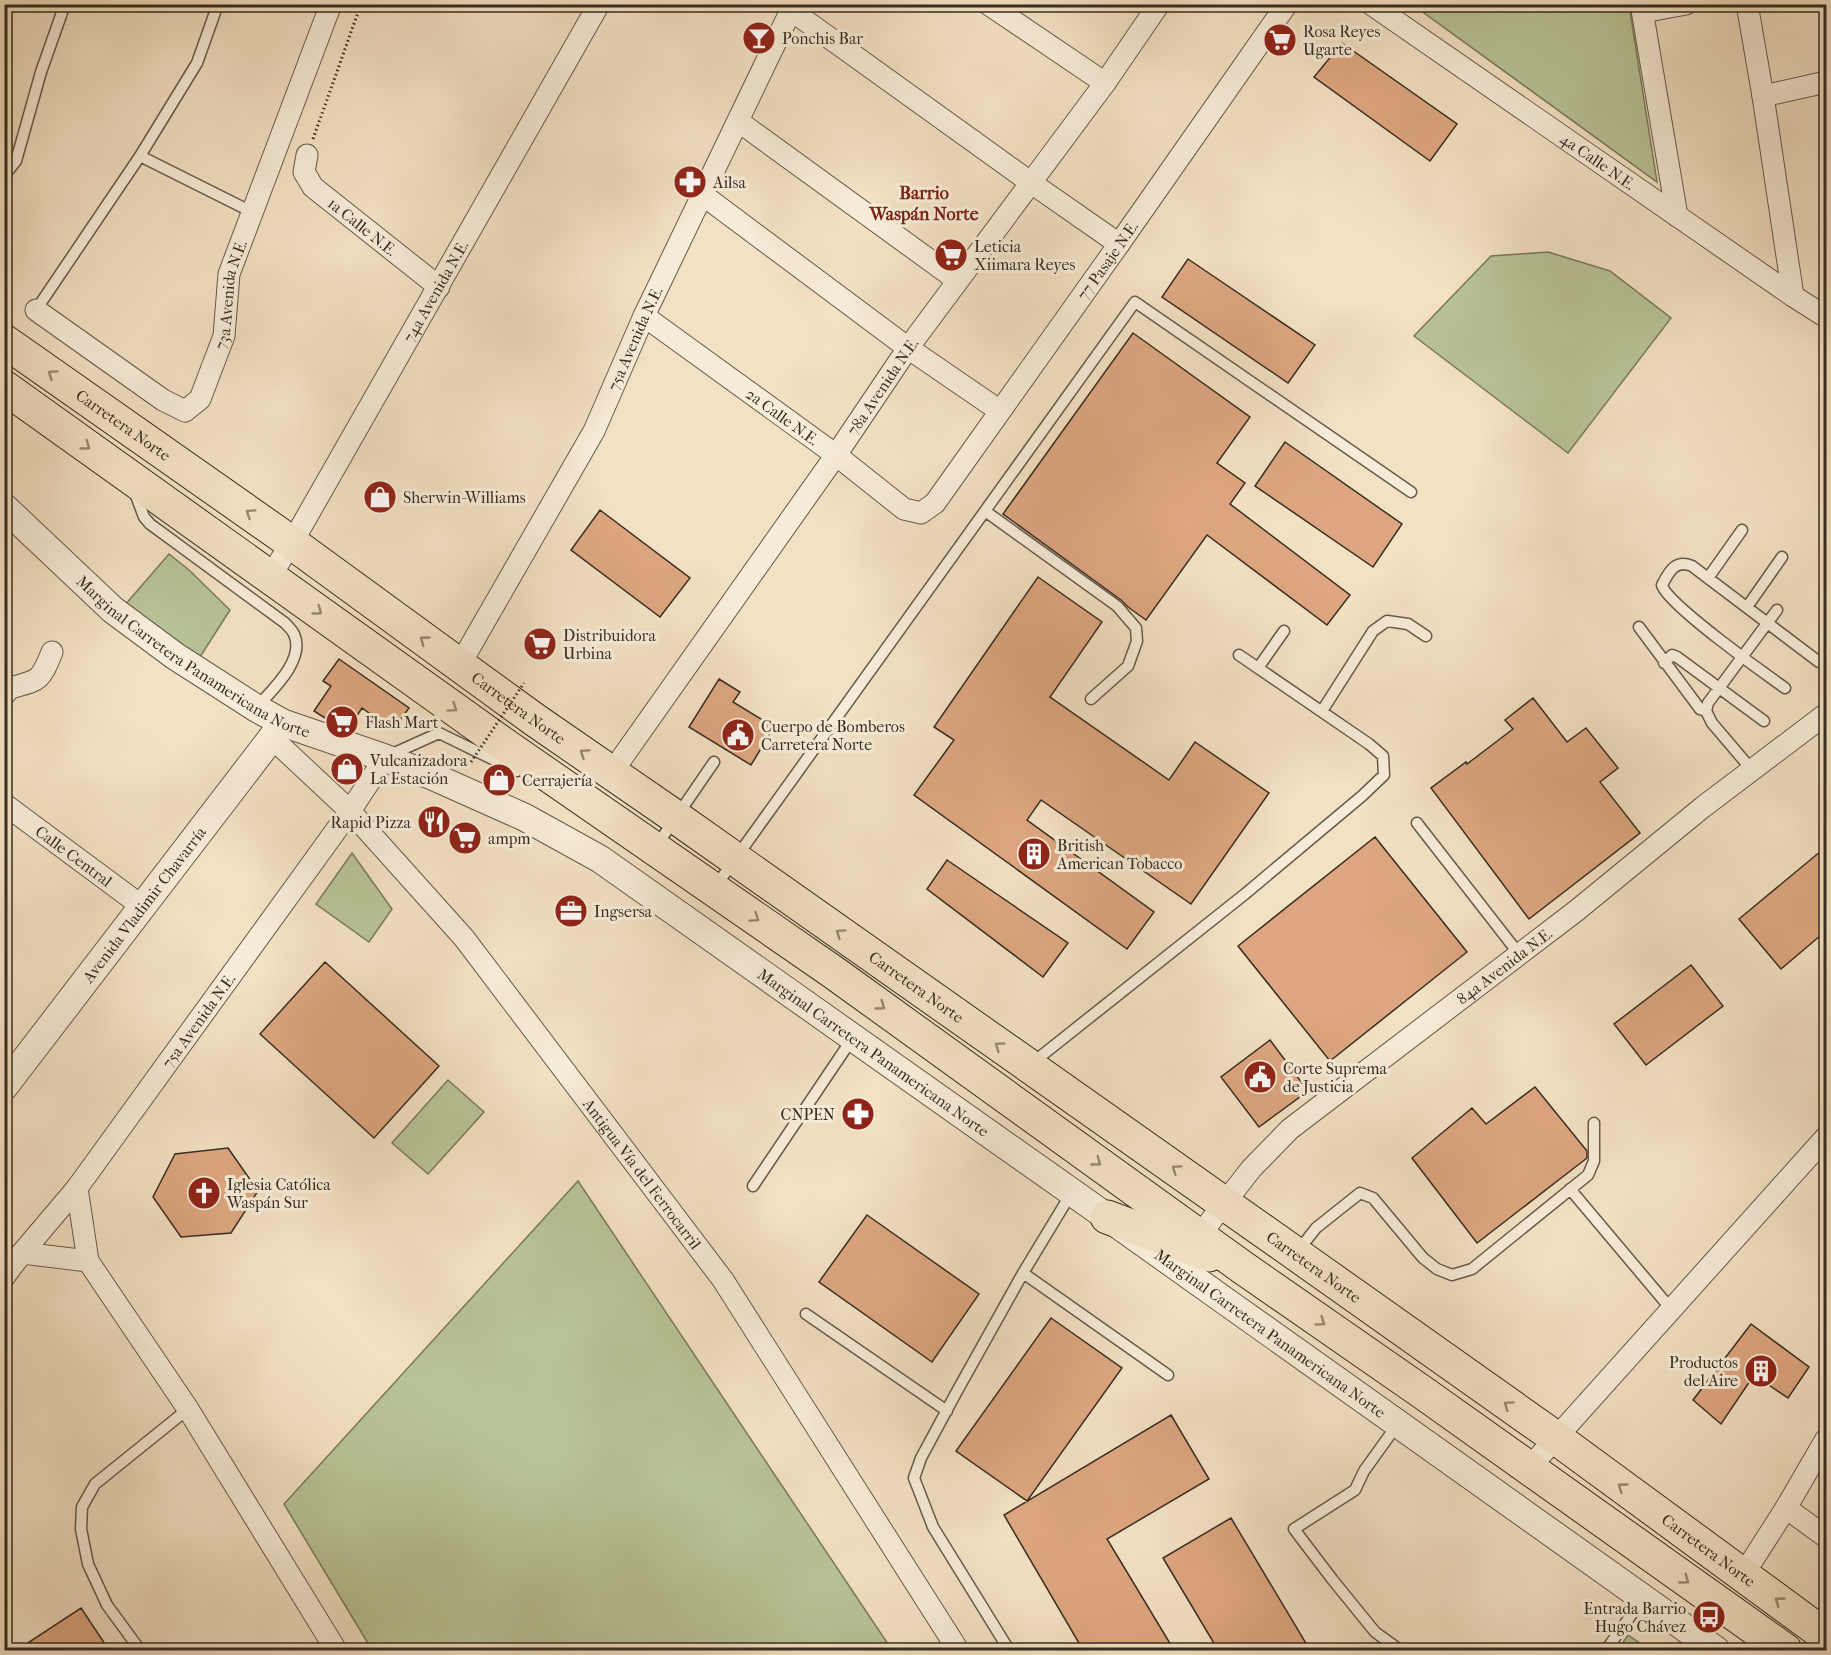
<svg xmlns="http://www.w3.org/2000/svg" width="1831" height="1655" viewBox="0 0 1831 1655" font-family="'IM FELL French Canon',serif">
  <rect width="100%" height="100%" fill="#f3e1c3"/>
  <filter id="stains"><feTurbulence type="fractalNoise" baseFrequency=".00333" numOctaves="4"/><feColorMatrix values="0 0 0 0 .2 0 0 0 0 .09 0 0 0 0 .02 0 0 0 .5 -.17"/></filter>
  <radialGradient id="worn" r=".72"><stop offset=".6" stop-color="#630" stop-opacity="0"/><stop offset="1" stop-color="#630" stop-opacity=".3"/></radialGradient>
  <path fill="#b8c396" stroke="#78785c" stroke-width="1.5" d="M1413,5H1629L1657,182Z
    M1548,252L1610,271L1671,318L1568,453L1414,336L1491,256Z
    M169,554L189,570L230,610L193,668L118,613Z
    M352,853L392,909L369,942L316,904Z
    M448,1080L484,1112L428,1174L392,1143Z
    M578,1181L892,1650H372L284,1504Z
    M1628,1635L1650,1650H1618Z"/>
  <path fill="#dda680" stroke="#372c22" stroke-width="1.5" d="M1342,43L1457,124L1430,161L1314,77Z
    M1188,259L1315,345L1288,383L1162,297Z
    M1133,333L1250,417L1217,463L1245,483L1230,504L1350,595L1327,625L1207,535L1146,620L1128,607L1121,600L1003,514Z
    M1285,442L1402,524L1373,567L1255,486Z
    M600,510L690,578L660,617L571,550Z
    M1038,577L1102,622L1050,697L1169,780L1195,742L1269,793L1191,904L1041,800L1027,820L1154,912L1127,949L914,795L954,740L934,727Z
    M339,659L409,708L393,730L362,708L348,729L333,723L314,711L331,686L323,681Z
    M719,679L740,692L733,702L774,727L751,765L689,727Z
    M1533,698L1567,742L1586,728L1618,768L1600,782L1640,833L1529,919L1431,788L1466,762L1467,764L1513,729L1505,720Z
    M1375,837L1467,952L1330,1061L1238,946Z
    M1827,846V930L1781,969L1739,919Z
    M947,860L1068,943L1043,977L927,889Z
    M325,962L439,1066L374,1138L260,1034Z
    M1691,965L1723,1006L1646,1065L1614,1024Z
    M1270,1040L1308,1091L1259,1127L1221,1077Z
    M1535,1087L1587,1151V1158L1477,1243L1412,1158L1472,1108L1486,1124Z
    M228,1148L258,1191L231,1233L181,1237L153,1197L175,1154Z
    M867,1215L979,1294L932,1362L819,1282Z
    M1051,1318L1122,1368L1027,1501L956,1451Z
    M1751,1324L1809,1367L1788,1398L1754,1375L1721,1424L1693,1400Z
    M1171,1415L1209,1479L1107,1539L1174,1650H1083L1004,1515Z
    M1231,1518L1310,1650H1218L1163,1558Z
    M81,1608L109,1650H17Z"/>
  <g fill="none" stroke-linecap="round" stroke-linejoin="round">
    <g stroke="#66594a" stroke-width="13">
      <path id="service" d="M140,156L252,212
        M4,176L16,161L41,72L65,4
        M36,310L140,156L197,63L218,4
        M135,493L144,517L150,524L285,623C288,626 292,630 294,634C306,660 271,691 256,708
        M985,511L1117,606L1136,628L1137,641L1128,666L1091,699
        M1708,578L1742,530
        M1747,607L1782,557
        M1639,627L1700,709L1706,711
        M1664,663L1672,655L1677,657L1764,721
        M1258,668L1284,631
        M1785,688C1765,674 1666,603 1662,585C1669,572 1675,559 1692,566L1819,662
        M1322,711L1373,631L1387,621L1408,624L1426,636
        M390,755L439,733L517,771
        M1752,770L1712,723L1706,711L1708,703L1777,610
        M1417,823L1519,954
        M657,845L714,762
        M715,887L1135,302L1411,492
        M1031,1064L1245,894L1362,796L1384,775L1383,756L1369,744L1239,655
        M753,1186L852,1039
        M1570,1189L1671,1309
        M1298,1251L1316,1228L1360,1193L1373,1198L1423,1258L1437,1269L1452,1275L1472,1269L1588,1175L1594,1161V1123
        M1023,1273L1168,1375
        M806,1314L947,1411
        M1397,1425L1364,1471L1355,1490L1294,1529L1332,1579L1375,1632L1400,1650
        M140,1650L107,1605L88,1564L81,1529L82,1507L95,1484L188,1409
        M1009,1650L933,1527L914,1478L921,1458L956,1393L1023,1273L1072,1192
        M1606,1650L1642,1600"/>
    </g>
    <g stroke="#66594a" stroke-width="23">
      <g id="minor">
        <path d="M988,4L1105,83"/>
        <path id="s1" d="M1371,4L1793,296L1826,317"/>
        <path d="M1641,4L1677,216"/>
        <path d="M1747,4L1763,96L1793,296"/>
        <path d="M792,11L1030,182L1119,244"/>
        <path d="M1643,12L1686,4"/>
        <path d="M1763,96L1826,82"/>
        <path d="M738,121L957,280"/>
        <path id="s2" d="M307,155L304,172L313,187L439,287"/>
        <path d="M703,195L908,348L1000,411"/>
        <path id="s3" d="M36,310L163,400L185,411L200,399L224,336L229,274L331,4"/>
        <path id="s4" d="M644,316L836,455L904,509L921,513L935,503L1119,244L1287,4"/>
        <path id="s5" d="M270,577L301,527L599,4"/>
        <path id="s6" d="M459,666L594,431L644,316L794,4"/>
        <path d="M4,695L10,688C39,680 40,682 52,652"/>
        <path id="s7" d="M272,738L350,811L464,938L723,1280L958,1650"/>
        <path id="s8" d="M612,772L836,455L908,348L1105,83L1159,4"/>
        <path id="s9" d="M4,804L143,907"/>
        <path d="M77,1188L88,1261L188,1409L336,1650"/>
        <path id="s10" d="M1199,1236L1251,1169L1290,1129L1576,911L1703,807L1826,714"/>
        <path d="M22,1253L88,1261"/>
        <path id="s11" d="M4,1277L22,1253L77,1188L350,811L385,758"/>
        <path d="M1529,1468L1826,1137"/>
        <path d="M1786,1508L1826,1537"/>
        <path d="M1743,1575L1786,1508L1826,1439"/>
      </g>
    </g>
    <g stroke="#66594a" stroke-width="29">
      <g id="tertiary">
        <path id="s12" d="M4,507L113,610L175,656L256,708L283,723L385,758L432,776L524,817L600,859L1107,1217L1716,1650"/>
        <path id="s13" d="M4,1087L283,723"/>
      </g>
    </g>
    <g stroke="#372c22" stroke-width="35">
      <g id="trunk">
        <path id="s14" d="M4,341L292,543L535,720L677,818L1296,1254L1556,1438L1826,1636"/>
        <path d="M4,387L509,748L833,972L1242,1267L1422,1392L1785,1650"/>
        <path d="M1107,1217L1209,1255"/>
      </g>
    </g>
    <path stroke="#372c22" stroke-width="3" stroke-dasharray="1.5 3" stroke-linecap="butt" d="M313,139L361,4"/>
    <use href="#service" stroke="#f7ecd8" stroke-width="10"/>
    <use href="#minor" stroke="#f7ecd8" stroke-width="21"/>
    <use href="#tertiary" stroke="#f7ecd8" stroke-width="27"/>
    <use href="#trunk" stroke="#f3e1c3" stroke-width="33"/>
    <path stroke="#372c22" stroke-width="3" stroke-dasharray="1.5 3" stroke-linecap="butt" d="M471,762L524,683"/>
  </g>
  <defs><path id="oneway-chevron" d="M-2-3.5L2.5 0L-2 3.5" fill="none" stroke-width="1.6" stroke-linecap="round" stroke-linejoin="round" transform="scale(1.5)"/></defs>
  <g stroke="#958672">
    <use href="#oneway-chevron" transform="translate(52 374) rotate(-145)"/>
    <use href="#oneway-chevron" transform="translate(86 446) rotate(36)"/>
    <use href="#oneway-chevron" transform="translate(250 513) rotate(-145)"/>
    <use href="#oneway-chevron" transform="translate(318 611) rotate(36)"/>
    <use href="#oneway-chevron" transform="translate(424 640) rotate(-144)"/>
    <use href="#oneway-chevron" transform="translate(453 708) rotate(35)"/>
    <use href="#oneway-chevron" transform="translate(584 753) rotate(-146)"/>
    <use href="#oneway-chevron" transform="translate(755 918) rotate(35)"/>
    <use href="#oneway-chevron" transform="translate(840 933) rotate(-145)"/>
    <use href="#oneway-chevron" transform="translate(881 1006) rotate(36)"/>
    <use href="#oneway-chevron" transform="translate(999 1046) rotate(-145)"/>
    <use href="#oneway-chevron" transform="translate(1097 1162) rotate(36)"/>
    <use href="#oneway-chevron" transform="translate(1176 1169) rotate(-145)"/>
    <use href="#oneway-chevron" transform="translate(1321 1322) rotate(35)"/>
    <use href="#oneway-chevron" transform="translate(1508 1405) rotate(-145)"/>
    <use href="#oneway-chevron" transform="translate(1622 1487) rotate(-144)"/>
    <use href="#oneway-chevron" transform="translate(1685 1580) rotate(36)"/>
    <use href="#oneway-chevron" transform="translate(1779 1601) rotate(-144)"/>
  </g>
  <defs>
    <g id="bar-disc" transform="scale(1.725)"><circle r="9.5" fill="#8f2418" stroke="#f7ecd8"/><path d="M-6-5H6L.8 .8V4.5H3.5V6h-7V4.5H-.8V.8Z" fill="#fff"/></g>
    <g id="supermarket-disc" transform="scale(1.725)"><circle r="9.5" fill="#8f2418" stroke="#f7ecd8"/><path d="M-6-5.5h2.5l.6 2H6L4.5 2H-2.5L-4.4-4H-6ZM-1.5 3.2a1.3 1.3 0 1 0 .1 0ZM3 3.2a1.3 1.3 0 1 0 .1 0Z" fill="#fff"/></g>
    <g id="pharmacy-disc" transform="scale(1.725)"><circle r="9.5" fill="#8f2418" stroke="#f7ecd8"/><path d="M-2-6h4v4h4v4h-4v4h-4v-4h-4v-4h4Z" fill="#fff"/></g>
    <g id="shop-disc" transform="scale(1.725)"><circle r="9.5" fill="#8f2418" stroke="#f7ecd8"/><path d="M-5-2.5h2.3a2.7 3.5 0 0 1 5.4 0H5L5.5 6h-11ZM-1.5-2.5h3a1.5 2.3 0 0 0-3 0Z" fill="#fff"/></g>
    <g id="civic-disc" transform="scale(1.725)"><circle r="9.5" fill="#8f2418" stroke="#f7ecd8"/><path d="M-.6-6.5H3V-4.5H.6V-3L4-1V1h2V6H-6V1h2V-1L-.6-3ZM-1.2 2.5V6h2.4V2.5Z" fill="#fff"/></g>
    <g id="restaurant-disc" transform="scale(1.725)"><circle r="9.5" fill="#8f2418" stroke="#f7ecd8"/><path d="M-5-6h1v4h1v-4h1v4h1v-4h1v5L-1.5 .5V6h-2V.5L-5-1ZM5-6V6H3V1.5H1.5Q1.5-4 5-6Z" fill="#fff"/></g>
    <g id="building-disc" transform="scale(1.725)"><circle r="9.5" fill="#8f2418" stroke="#f7ecd8"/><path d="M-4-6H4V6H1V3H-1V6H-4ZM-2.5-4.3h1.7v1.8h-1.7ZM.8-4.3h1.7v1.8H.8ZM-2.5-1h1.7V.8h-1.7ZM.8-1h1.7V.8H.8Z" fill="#fff"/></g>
    <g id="office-disc" transform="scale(1.725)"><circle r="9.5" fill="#8f2418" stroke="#f7ecd8"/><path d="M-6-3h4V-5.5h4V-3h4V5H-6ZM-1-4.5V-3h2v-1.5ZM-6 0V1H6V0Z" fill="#fff"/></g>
    <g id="church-disc" transform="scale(1.725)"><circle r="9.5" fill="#8f2418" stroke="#f7ecd8"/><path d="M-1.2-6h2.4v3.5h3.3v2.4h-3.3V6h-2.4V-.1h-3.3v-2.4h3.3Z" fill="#fff"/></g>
    <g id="bus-disc" transform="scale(1.725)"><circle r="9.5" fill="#8f2418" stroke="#f7ecd8"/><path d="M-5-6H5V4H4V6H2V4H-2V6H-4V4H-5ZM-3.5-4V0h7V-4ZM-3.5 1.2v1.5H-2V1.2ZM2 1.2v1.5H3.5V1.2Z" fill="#fff"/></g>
  </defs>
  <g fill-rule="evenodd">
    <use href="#bar-disc" x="759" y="38"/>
    <use href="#supermarket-disc" x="1280" y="40"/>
    <use href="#pharmacy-disc" x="690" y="182"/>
    <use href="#supermarket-disc" x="951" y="255"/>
    <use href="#shop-disc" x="380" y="497"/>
    <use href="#supermarket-disc" x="540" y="644"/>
    <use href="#supermarket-disc" x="342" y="722"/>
    <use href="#civic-disc" x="738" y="735"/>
    <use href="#shop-disc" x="347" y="769"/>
    <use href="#shop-disc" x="499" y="780"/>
    <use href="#restaurant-disc" x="434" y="822"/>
    <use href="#supermarket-disc" x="465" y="838"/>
    <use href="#building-disc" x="1034" y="854"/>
    <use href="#office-disc" x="571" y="911"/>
    <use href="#civic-disc" x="1260" y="1077"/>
    <use href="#pharmacy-disc" x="858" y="1114"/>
    <use href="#church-disc" x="204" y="1193"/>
    <use href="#building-disc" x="1761" y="1371"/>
    <use href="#bus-disc" x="1709" y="1617"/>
  </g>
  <g text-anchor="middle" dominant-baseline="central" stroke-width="6" stroke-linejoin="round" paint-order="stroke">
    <g font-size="16" fill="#372c22" stroke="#f7ecd8" text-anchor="start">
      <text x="1303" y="31">Rosa Reyes<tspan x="1303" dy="18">Ugarte</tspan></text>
      <text x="782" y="38">Ponchis Bar</text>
      <text x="713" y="182">Ailsa</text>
      <text x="974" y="246">Leticia<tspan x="974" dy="18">Xiimara Reyes</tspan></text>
      <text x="403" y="497">Sherwin-Williams</text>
      <text x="563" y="635">Distribuidora<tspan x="563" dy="18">Urbina</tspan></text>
      <text x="365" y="722">Flash Mart</text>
      <text x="761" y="726">Cuerpo de Bomberos<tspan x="761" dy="18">Carretera Norte</tspan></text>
      <text x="370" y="760">Vulcanizadora<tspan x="370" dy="18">La Estación</tspan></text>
      <text x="522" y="780">Cerrajería</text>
      <text x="411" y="822" text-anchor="end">Rapid Pizza</text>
      <text x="488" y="838">ampm</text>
      <text x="1057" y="845">British<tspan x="1057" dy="18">American Tobacco</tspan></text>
      <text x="594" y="911">Ingsersa</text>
      <text x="1283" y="1068">Corte Suprema<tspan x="1283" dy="18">de Justicia</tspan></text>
      <text x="835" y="1114" text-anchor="end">CNPEN</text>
      <text x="227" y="1184">Iglesia Católica<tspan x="227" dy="18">Waspán Sur</tspan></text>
      <text x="1738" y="1362" text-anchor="end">Productos<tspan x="1738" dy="18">del Aire</tspan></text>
      <text x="1686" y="1608" text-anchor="end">Entrada Barrio<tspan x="1686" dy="18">Hugo Chávez</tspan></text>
    </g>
    <g font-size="16" fill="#372c22" stroke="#f7ecd8">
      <text stroke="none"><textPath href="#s1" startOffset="276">4a Calle N.E.</textPath></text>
      <text stroke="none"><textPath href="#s2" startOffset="98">1a Calle N.E.</textPath></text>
      <text stroke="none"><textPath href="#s4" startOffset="656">77 Pasaje N.E.</textPath></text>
      <text stroke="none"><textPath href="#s5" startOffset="330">74a Avenida N.E.</textPath></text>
      <text stroke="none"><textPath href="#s3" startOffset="309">73a Avenida N.E.</textPath></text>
      <text stroke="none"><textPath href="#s6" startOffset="372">75a Avenida N.E.</textPath></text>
      <text stroke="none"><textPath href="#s8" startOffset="471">78a Avenida N.E.</textPath></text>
      <text stroke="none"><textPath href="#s4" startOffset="171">2a Calle N.E.</textPath></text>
      <text stroke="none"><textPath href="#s14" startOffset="146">Carretera Norte</textPath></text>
      <text stroke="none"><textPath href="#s12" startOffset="243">Marginal Carretera Panamericana Norte</textPath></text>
      <text stroke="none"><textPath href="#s14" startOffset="632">Carretera Norte</textPath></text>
      <text stroke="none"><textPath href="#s9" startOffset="87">Calle Central</textPath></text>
      <text stroke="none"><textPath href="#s13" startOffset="230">Avenida Vladimir Chavarría</textPath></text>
      <text stroke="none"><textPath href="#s10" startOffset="410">84a Avenida N.E.</textPath></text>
      <text stroke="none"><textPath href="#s14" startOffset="1118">Carretera Norte</textPath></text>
      <text stroke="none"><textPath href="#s11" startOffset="322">75a Avenida N.E.</textPath></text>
      <text stroke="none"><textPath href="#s12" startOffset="1035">Marginal Carretera Panamericana Norte</textPath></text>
      <text stroke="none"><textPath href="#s7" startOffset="573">Antigua Vía del Ferrocarril</textPath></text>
      <text stroke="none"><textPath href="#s14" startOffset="1604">Carretera Norte</textPath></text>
      <text stroke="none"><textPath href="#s12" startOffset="1521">Marginal Carretera Panamericana Norte</textPath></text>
      <text stroke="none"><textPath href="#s14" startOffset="2090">Carretera Norte</textPath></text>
    </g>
    <g font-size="18" font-weight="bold" fill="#7a1f14" stroke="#f7ecd8">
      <text x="924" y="193">Barrio<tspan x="924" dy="21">Waspán Norte</tspan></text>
    </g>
  </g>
  <rect width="1831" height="1655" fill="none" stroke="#f3e1c3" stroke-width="24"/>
  <rect x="6" y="6" width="1819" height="1643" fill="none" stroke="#372c22" stroke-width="3"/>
  <rect x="12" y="12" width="1807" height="1631" fill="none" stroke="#372c22" stroke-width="1.5"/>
  <rect width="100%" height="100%" filter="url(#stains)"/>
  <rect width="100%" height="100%" fill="url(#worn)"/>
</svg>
